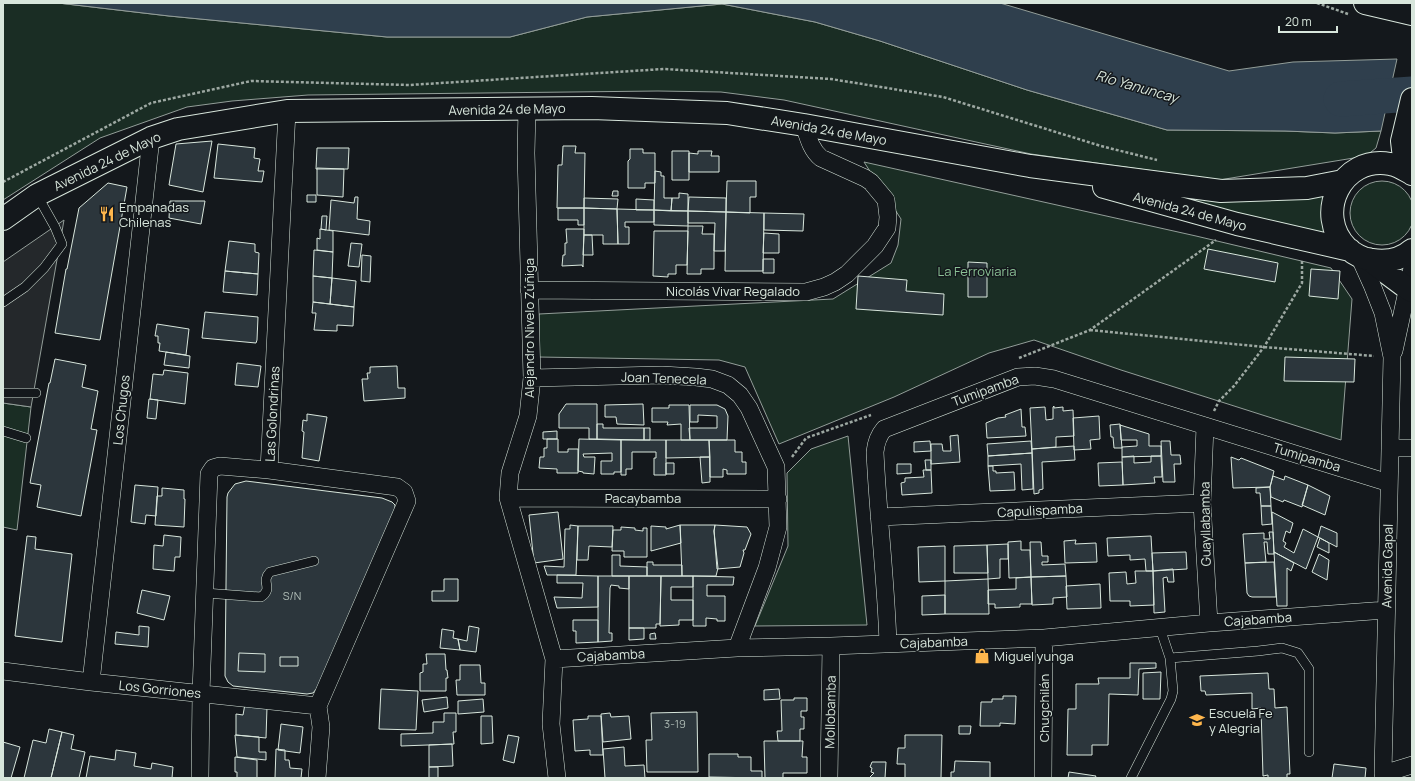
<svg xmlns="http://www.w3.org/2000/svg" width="1415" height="781" viewBox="0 0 1415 781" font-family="Manrope,sans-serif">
  <rect width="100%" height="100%" fill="#14181c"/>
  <path fill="#1a2d24" stroke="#939e99" d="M3,3H58L169,16L387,37H510L587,17L722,4L815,22L880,41L1027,90L1167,130L1285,131L1335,133L1381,131L1376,148L1366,156L1219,180L1031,154L784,100L721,92L658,91L308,95L232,101L187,107L100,138L3,200Z
    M864,162L1196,236L1331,268L1352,299L1341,440L1121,370L1034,340L989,353L894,397L779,444L745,367L719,360L538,357L539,314L833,299L891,263L898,245L901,219Z
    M1064,174L1335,186L1334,238Z
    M1350 213a32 32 0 1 1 64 0a32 32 0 1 1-64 0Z
    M3,403L31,407L17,530L3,527Z
    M848,436L867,625L755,626L788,546L787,473L811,449Z"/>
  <path fill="#24282b" stroke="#939e99" d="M64,220L31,407L3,403V262Z"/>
  <path fill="#2f3f4d" stroke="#939e99" d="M58,3H1000L1229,71L1293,62L1397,59L1381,131L1335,133L1285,131L1167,130L1027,90L880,41L815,22L722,4L587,17L510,37H387L169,16Z"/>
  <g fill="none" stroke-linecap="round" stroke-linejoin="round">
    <path stroke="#2f3f4d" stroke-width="35" d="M1341,99L1412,94"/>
  </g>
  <path fill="#2c363c" stroke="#d8e6dc" d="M212,141L203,192L169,185L176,144Z
    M218,144L255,148L254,158L260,159L258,171H264L262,182L214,178Z
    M563,146H576L575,153H585L584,208H557L558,165H562Z
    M317,148H349L348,169H316Z
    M630,149H643V153H655V183H645V188H628V161L630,159Z
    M672,151H689V180H672Z
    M698,151H712L711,156H719V172H689V153L698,154Z
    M317,168L344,169L343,197L317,195Z
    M655,171L661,172V176H664V198H672L671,211L654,210Z
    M727,181H756V197H750V213L726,212Z
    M108,183L127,187L100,340L55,333L66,269H67L79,208Z
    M613,191H618V196H612Z
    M679,193L688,194V211H671L672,198H679Z
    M307,195H316V202H307Z
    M355,197H358L357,219L370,221L369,235L329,230L331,200L354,203Z
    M689,197L726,198V212L688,211Z
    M584,198L618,199L617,209L584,208Z
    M636,199L654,200V210H636Z
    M170,201H205L201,224L169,218Z
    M558,208H584V225H578V220H558Z
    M584,208L617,209L618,244H603V235H584Z
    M617,209L654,210V222H625V227H629V244H618Z
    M654,210L688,211V226L654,225Z
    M688,211L726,212L725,251H714L715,223H688Z
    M726,212L764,213L763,271H725Z
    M764,213L804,214L803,231L764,230Z
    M322,216H327L326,230L321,229Z
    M688,226H703L702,234H714V269H701V274H687Z
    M320,229L333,231V252L317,250V238L320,239Z
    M566,229H584L583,267L582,265L562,266L563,255H565V243H567Z
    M654,231H688L687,265H676V274H668V277L653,276Z
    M764,233L779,234V253H763Z
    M584,235H592L593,255H583Z
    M229,241L255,244V252L259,253L258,274L225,271Z
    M351,243L362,244L359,267L348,266Z
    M1208,249L1278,263L1275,282L1204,269Z
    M314,250L333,252L332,278L313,276Z
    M362,255L371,256L370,282L361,281Z
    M763,259H774V273H763Z
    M968,262L987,263V297H968Z
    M1311,269L1340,271L1338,299L1309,296Z
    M225,271L258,274L257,295L223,292Z
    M313,276L332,278L330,304L313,302Z
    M858,276L907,280L906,291L944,294L943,315L856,309Z
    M332,278L356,281L354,307L330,304Z
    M313,302L354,307L353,326L337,325V331L314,330L316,313H312Z
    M205,312L258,317L257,340L256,343L202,338Z
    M157,324L189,329L186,355L159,351L160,343H158V336H155Z
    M166,352L190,356L189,368L164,365Z
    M1285,357L1355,359L1354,382L1284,381Z
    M55,359L86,365L82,387L98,391L91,429L97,430L81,516L37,507L41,485L30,483L49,383H50Z
    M237,363L261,366L258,387L235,385Z
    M397,366L398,388H405V398L364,401L362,379H368L367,373H370V367Z
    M164,370L188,373L185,404L150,399L153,374L163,375Z
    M149,399L158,400L156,419L147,418Z
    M566,404H597V439H589V428H559V414Z
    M643,404L644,425L617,424L616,417H605V405Z
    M669,405H689L690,440H681V424L667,425L668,422H652V408H669Z
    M690,405H717L725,409L728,416L727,440H690L689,428H717V416L698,415V422H690Z
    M1054,406V408L1063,407V411L1073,410L1074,436L1056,437V447L1032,449L1030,408L1045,407L1046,420L1053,419V407Z
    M1021,409L1022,427H1025L1026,436L987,438L986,423L998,418L1006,417L1005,415Z
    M307,414L327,417L319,461L302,458L304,432L302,431L303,420L307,421Z
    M1099,416L1100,439L1090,440L1091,449L1074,450L1073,418Z
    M597,424H603V428H644V440L597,439Z
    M1120,424L1122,448H1114L1113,437H1111L1110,425Z
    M1120,425L1149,434V446H1161V456L1122,457V447L1137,446V440H1121Z
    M644,428H650V440H644Z
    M557,431V439H543V432Z
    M958,435L960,462L931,464V444H942L943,451H951L950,436Z
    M547,439H558V452H568V449H578V473H557V469L539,468L540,457H544V448H547Z
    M579,439L621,440V472H614V474H601V461H612V453L583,454L584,457H595L594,474L583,473V472L578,471Z
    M621,440H666V475H654V458H656V452H632V469H626V475H621Z
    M666,440H709L710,457L666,458Z
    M709,440H735V452H742V462H746V474H727V470L723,469V477H710Z
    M930,441L931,451L914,452V442Z
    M1031,441L1032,453L988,456L987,444Z
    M1161,441H1170L1171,455H1180L1181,464H1174L1175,482H1163Z
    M1074,446L1075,460L1042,462L1043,489L1039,490V493L1034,494L1032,449Z
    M1032,453L1033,489L1022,490L1021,464L988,466V456Z
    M1134,456V463L1151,462V456H1161L1162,477H1154L1155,483L1123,485L1122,457Z
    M700,457H710V482L702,483Z
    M1231,457L1239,460L1241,458L1274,471L1270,487L1233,488Z
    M925,460H931V470H926Z
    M1122,462L1123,485L1099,486L1098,463Z
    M666,463H674V474H666Z
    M897,464H911V473L897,474Z
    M988,466H993V471H996V473L1014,472L1015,490L990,491Z
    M923,470H931L932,493L902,495L901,483L905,482V478L924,477Z
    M1273,476L1284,480L1285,476L1308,485L1302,507L1284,500L1283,502L1271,497L1270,487Z
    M246,481L382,498L392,502L395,505V514L317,688L313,693L307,694L233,686L228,682L225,676L227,497L228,493L235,484Z
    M135,485L158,487L156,516L146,515L145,524L131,522Z
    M1308,485L1330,496L1325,515L1302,505Z
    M1270,487L1271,506H1261L1260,493H1256V488Z
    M162,488L184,490V499H185L184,527L155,525L157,496H162Z
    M1261,506H1271L1272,524L1262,525Z
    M558,512L563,559L534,563L529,515Z
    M1272,512L1293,523L1290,533L1286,531L1283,541L1286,543L1284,547L1294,553L1303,529L1318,537L1306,569L1274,552Z
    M570,525L578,526L576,575H547L544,566L564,567L565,529H570Z
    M680,525L681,543L651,551V526L666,527V529Z
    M680,525H715L714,531L718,568L716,576H682Z
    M715,525L747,527L751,534L745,550H743L744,553L740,567L717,569L714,531Z
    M578,526H613L612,547L589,546L588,560H577Z
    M1321,526L1337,533V547L1318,537Z
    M621,527L635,528V530L643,531V528H647V557H624V551H612L613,530H621Z
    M1269,532H1273L1274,554H1268L1267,542H1264L1266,562L1245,563L1243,534L1264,533V539H1270Z
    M164,535L181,537L180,557H175L174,571L153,569L154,545L163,546Z
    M27,536L36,537L35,549L72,554L62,642L15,636Z
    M1151,536L1153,571H1146L1145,559L1130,560V555L1108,556L1107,538Z
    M1320,538L1329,543V553L1317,547Z
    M1076,540L1075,544L1096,543L1097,562L1065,563L1064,541Z
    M1021,541V550H1030L1031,577L1009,578L1008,542Z
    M1030,542H1041L1042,556H1048V562H1042V565L1065,564L1066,576L1031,577Z
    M1008,544V559H1000V578L988,579L987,545Z
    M987,545L988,573H954V546Z
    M945,546V581L919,582L918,547Z
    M1186,552L1187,569L1153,571L1152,553Z
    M1274,552L1294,563L1291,571L1287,568V606H1277Z
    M1319,554L1329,560L1327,580L1312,572Z
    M612,555H620V566L647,567V576H612Z
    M647,562H653V565H682V576H647Z
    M1274,562L1276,597H1252L1249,596L1247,593L1245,563Z
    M1173,569L1174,582H1168L1167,577L1163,578L1165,612L1154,613L1153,571Z
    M1135,571H1153L1154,605L1130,606V601H1110L1109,573L1126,572L1127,584L1136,583Z
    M557,575L598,576V607L557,608L554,597L582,598L583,583H557Z
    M598,576H629V589L619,588V586L611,585L610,588L609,633H612V641L598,642Z
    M629,576H661L660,624H656V628H629Z
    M661,576H693V587H671V600H693V620H679V625L660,626Z
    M693,576L734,577L733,585H707V596H725V621H717V619L706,618V626H693Z
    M1066,576L1067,597L1053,598V604L1032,605L1031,577Z
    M1031,577L1032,604H1020V607L995,608V604H988V590L1016,589V578Z
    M444,579H458V601H432V591H444Z
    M988,579L989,614H945V581Z
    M1100,584L1101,608L1067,609L1066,586Z
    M142,590L170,596L164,620L137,613Z
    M945,595V614L922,615V596Z
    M573,620H598V642L576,643V631H573Z
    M139,626L149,627L148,647L115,644L116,632L139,635Z
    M469,626L479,628L476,652L460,650L458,639L467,641Z
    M629,628H644V639L629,640Z
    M442,629L454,631L453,638L458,639L460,650L440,648Z
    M655,633L656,639H650V634Z
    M239,653L265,654V672L238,671Z
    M426,654H445L446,670H447L448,678H446V691H420V673L423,672V664H427Z
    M280,657H298V666H280Z
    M1130,663H1156V668L1139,669L1138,695L1109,694L1108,745H1092V755H1067L1068,709H1076V684H1099L1098,678H1130Z
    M460,665H480L481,683H485V695H457L456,680H460Z
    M1161,672L1160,699H1143V673Z
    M1268,673L1269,689H1274L1275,708L1287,707L1290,774H1287V778H1268V775L1263,776L1261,708L1252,709V693L1206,695L1205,691H1201L1200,676Z
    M381,689L418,691L416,730L379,729Z
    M779,689L780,699L764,700V690Z
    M1003,696H1016L1015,724L1000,723V726H980L981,702H992V699H1003Z
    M447,697L448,708L424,712L422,700Z
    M794,698H807V711H801V717H804V729H800V741H778L777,731H782L781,700H794Z
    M483,699L484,712L458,714V701Z
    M245,704L267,707L266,738L236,735V714L243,715Z
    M697,712L698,772H647L646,740H652L651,713Z
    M444,713H456V732H453L454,744L401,746V734L433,733V722H444Z
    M610,713L611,717L629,716L631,739L603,742L601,714Z
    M481,716H492L493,743L481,744Z
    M588,716H601L603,755H590V750L575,751L573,720L588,719Z
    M281,724L303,727L300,753L278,750Z
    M959,726H971L970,734H959Z
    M49,729L62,732L51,778H24L33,740L46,743Z
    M62,732L74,735L71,749L85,752L79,778H51Z
    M235,735L259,737V752H266V760L237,757Z
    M508,735L519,737L514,763L503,760Z
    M905,735H942L941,778H905V764H897L898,748H905Z
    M764,741H803L802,757H807V773H783V778H765Z
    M3,742L20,747L11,778H3Z
    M452,744L453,766L429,767V745Z
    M624,747L625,766L644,765L645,778H605L603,749Z
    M276,749L285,750V760H289L290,768L302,769L301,778H275Z
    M116,750L136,753L134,766L151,769L152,763L173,767L172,778H86L90,756L115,760Z
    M709,754H738V757H751V771H762V778L709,777Z
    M235,757L257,760V778H237V772H235Z
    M955,761L990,762V778H951V772H954Z
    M872,762H886L885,778H869L874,773L871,772L872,768L870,767Z
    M1334,764L1366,768L1365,778H1332Z
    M429,767H438V778H429Z
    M1069,772L1096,776L1095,778H1068Z"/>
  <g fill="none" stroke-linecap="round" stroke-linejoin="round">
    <g stroke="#d8e6dc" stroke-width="10">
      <path id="service" d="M3,302L25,287L44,268L62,244L55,227L37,195
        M3,393H36
        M3,431L26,438
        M205,593L261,597C274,588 260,582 270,572L314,561
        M1160,628L1170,658L1258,651L1282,648L1298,653L1309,669V752
        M1131,778L1171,699L1173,691L1170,658"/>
    </g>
    <g stroke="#d8e6dc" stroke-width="18">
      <path id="minor" d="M527,109L526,153L532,378L528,416L510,473L508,498L554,659L551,724L557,778
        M1359,256L1372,285L1383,313L1392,357L1383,774L1412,765
        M529,290L806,292L824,287L835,282L847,274L875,246L887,228L888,217L886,200L871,182L865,178L821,158C811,150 808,137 804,125
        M1394,351L1412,268
        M532,378L662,375L696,377L712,379L728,385L740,395L749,408L776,467L778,527L767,568L737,648
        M1205,426L1202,503L1209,623
        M1390,448H1412
        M269,470L397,487L404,492L407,501L318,706L321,727L317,778
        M508,498L778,499
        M879,517L1202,503
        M888,644C886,580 878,516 875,452C876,442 878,436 884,429L1018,377L1035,376L1054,379L1389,483
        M554,659L737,648L831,646L1044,638L1209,623L1386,610
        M3,671L91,682L318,706
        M91,682L151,138
        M200,778L201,693L209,474L213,468L220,466L269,470L287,111
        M829,778L831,646
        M1043,778L1044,638"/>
    </g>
    <g stroke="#d8e6dc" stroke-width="24">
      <path id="secondary" d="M1365,3L1412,14
        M1412,174C1405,170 1398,165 1390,164C1342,155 1313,214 1347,248C1354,254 1363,259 1372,260C1386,262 1401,260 1412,250
        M1412,174L1404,158L1402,141L1412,99
        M1104,187L1237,224L1350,250
        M3,219L37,195L151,138L178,129L287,111L592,108L727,113L804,125L1030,166L1221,191L1307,188L1343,181
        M1368,259L1407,288L1412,291"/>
    </g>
    <path stroke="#9da8a2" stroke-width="2.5" stroke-dasharray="3 2" stroke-linecap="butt" d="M1317,3L1348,14
      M3,182L151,103L251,81L409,85L664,69L831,79L943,97L1101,146L1157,160
      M1090,330L1264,347L1374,356
      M1019,358L1090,330L1216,240
      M1214,411L1219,401L1234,386L1264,347L1302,283V260
      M792,457L806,438L871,415"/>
    <use href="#service" stroke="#14181c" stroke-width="9"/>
    <use href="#minor" stroke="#14181c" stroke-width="17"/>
    <use href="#secondary" stroke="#14181c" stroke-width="22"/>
  </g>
  <defs>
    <g id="restaurant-bare" transform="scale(1.2)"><path d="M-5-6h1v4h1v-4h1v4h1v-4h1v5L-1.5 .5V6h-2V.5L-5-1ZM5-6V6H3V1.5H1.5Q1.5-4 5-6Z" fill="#ffb74d" stroke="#14181c" stroke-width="2.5" paint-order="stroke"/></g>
    <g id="shop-bare" transform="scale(1.2)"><path d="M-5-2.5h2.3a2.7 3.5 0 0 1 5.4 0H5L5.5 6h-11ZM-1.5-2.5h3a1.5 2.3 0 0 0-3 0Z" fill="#ffb74d" stroke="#14181c" stroke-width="2.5" paint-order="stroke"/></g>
    <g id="school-bare" transform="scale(1.2)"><path d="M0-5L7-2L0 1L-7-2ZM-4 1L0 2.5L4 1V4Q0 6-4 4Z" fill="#ffb74d" stroke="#14181c" stroke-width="2.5" paint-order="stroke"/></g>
  </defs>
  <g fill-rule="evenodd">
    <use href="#restaurant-bare" x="107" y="214"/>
    <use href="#shop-bare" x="982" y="656"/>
    <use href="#school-bare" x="1197" y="720"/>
  </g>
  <g text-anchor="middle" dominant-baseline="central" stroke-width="3" stroke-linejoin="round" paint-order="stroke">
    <g font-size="11" fill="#adbab4">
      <text x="292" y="595">S/N</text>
      <text x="675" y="723">3-19</text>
    </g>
    <g font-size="13" fill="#d8e6dc" stroke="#14181c">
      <text transform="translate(507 109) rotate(-1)">Avenida 24 de Mayo</text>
      <text transform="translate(829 130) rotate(10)">Avenida 24 de Mayo</text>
      <text transform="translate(107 161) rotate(-26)">Avenida 24 de Mayo</text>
      <text transform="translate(1190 211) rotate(15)">Avenida 24 de Mayo</text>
      <text x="733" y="291">Nicolás Vivar Regalado</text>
      <text transform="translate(529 328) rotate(-90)">Alejandro Nivelo Zúñiga</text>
      <text transform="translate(664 378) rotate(2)">Joan Tenecela</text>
      <text transform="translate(985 390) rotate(-20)">Tumipamba</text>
      <text transform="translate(121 410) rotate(-84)">Los Chugos</text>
      <text transform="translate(272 414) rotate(-87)">Las Golondrinas</text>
      <text transform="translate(1307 457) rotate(17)">Tumipamba</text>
      <text x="643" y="498">Pacaybamba</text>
      <text transform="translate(1040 510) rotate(-3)">Capulispamba</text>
      <text transform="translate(1205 524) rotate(-91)">Guayllabamba</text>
      <text transform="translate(1387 566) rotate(-89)">Avenida Gapal</text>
      <text transform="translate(1258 619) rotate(-4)">Cajabamba</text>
      <text transform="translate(934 642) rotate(-2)">Cajabamba</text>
      <text transform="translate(611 655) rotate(-3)">Cajabamba</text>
      <text transform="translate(160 689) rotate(6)">Los Gorriones</text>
      <text transform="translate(1044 708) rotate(-90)">Chugchilán</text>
      <text transform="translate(830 712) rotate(-89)">Mollobamba</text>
    </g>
    <g font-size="13" fill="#d8e6dc" stroke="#14181c" text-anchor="start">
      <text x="119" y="207">Empanadas<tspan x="119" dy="15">Chilenas</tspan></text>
      <text x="994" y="656">Miguel yunga</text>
      <text x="1209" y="713">Escuela Fe<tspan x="1209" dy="15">y Alegria</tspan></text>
    </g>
    <g font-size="13" fill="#8ac095" stroke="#14181c">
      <text x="977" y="271">La Ferroviaria</text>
    </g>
    <g font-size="14" font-style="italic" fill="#d8e6dc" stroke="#14181c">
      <text transform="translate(1137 86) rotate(16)">Río Yanuncay</text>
    </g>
  </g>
  <rect width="1415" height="781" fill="none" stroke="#d8e6dc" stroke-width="8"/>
  <path d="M1279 26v6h58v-6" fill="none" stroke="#d8e6dc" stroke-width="2"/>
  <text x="1285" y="26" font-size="12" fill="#d8e6dc" stroke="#14181c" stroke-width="3" paint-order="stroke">20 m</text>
</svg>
